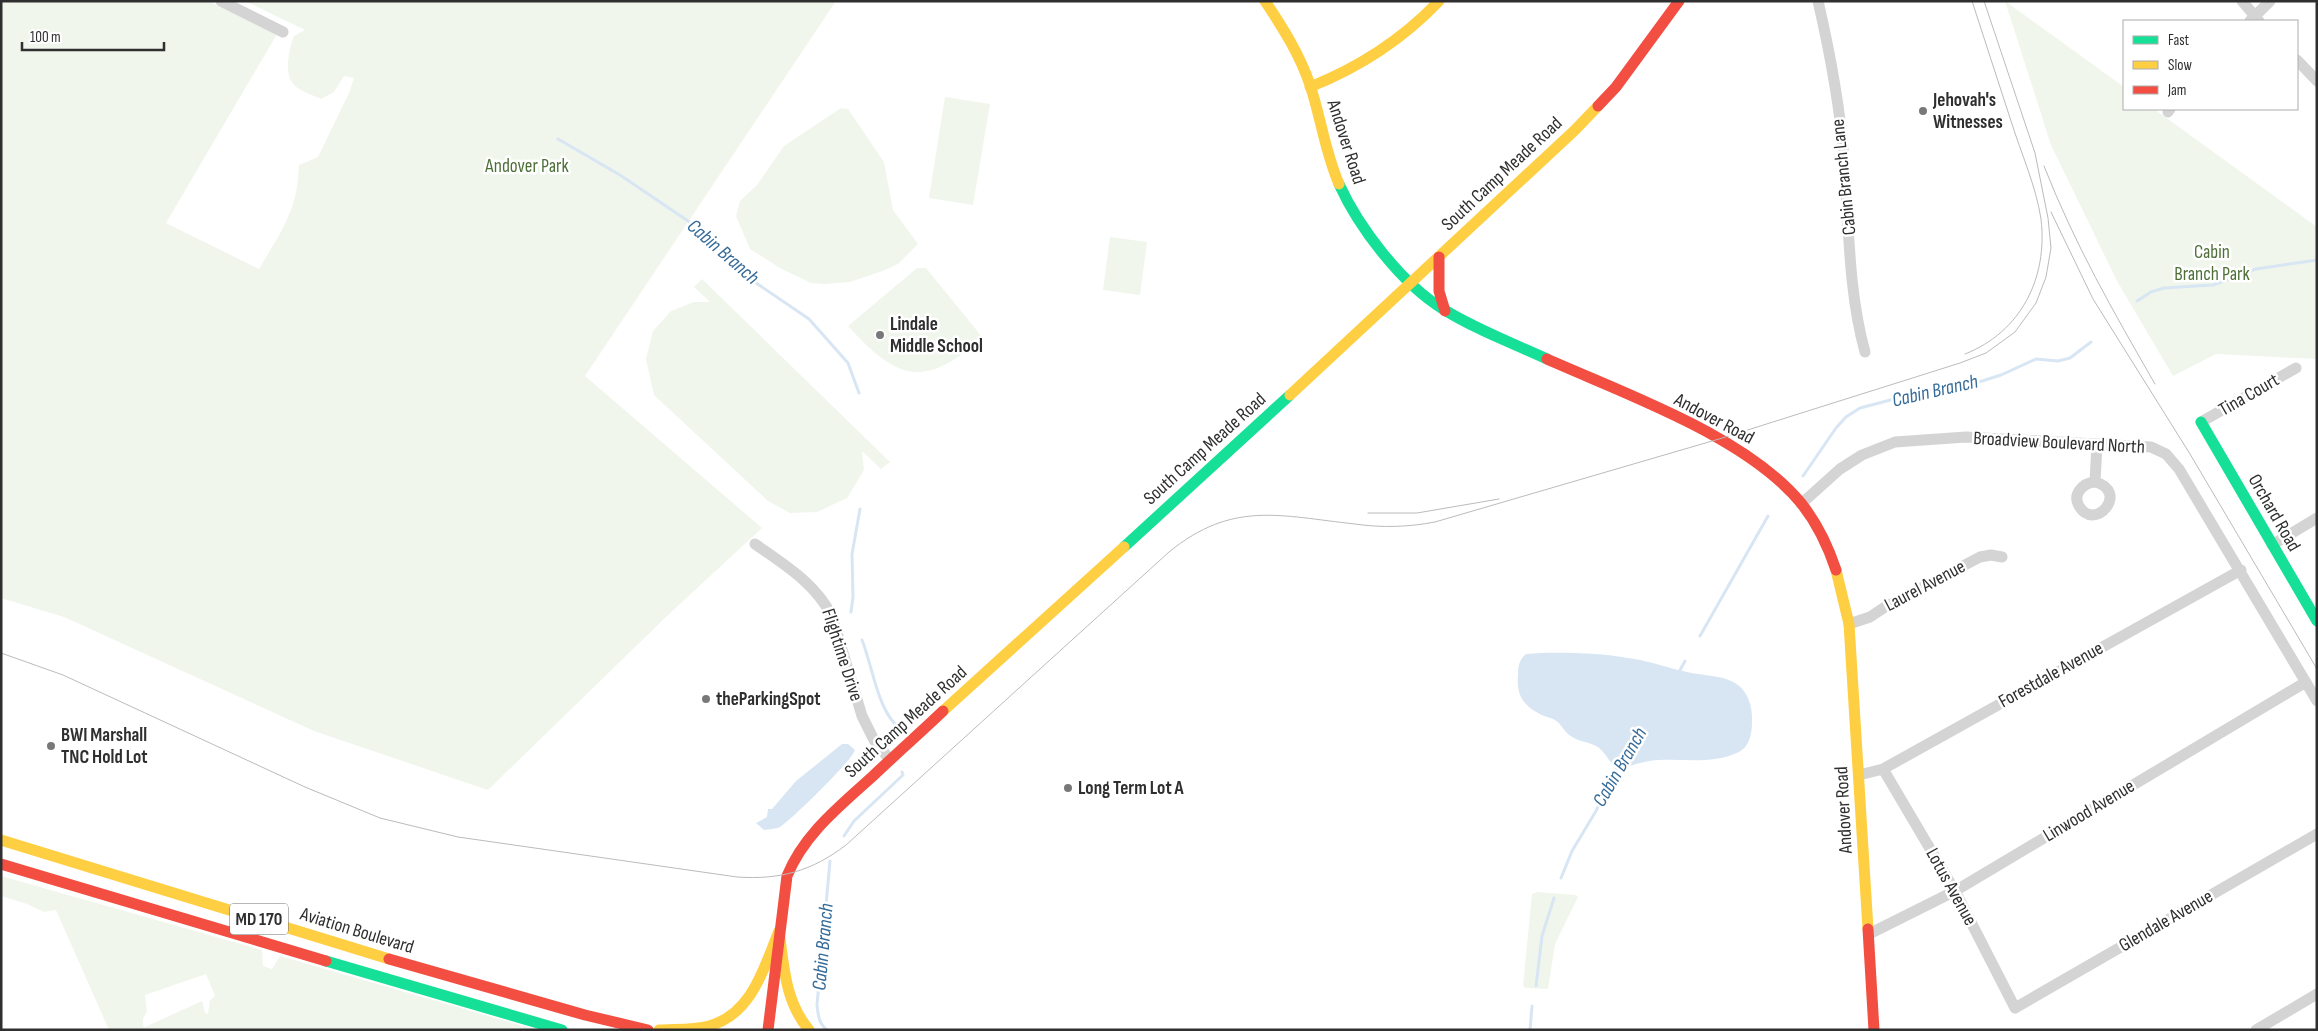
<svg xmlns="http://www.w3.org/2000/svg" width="2318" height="1031" viewBox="0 0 2318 1031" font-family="'Sofia Sans Condensed',sans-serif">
  <rect width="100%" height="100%" fill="#fff"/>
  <path fill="#f0f6ec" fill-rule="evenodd" d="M1,1H208L277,34L166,223L259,269C273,245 290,221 296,193C298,184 298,174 299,165L318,157L349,93L354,78L344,76L334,92L321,99C313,95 302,92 295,86C283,75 289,49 294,36L305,30L245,1H836L585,376L762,528L667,616L488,790L314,731L64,617L1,598Z
    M2005,1L2124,87V109H2154L2317,227V359L2216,354L2173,376L2117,281L2051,145Z
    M945,97L990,104L973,205L929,198Z
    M841,108L848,109L884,162L893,210L918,244L898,264L885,270L850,282L825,284L811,283L780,268L750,249L736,216L740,201L757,185L784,146Z
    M1110,237L1147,242L1140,295L1103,290Z
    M917,268H926L983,338C924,388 899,382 848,326Z
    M702,279L890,462L881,469L862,451L864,470L847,498L817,512L790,513L768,501L654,395L646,359L653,331L671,311L694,302H710L694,287Z
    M1,876L262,950L263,966L272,969L280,956L537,1030H109L56,910L44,912L27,904L1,896ZM206,974L215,996L210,1000L208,1014L205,1013L202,1001L145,1027L143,1026V1018L147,1012L145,995Z
    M1537,892L1576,895L1578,897L1555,944L1548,989L1526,988L1523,986L1532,894Z"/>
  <path fill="#d8e6f4" d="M1526,654C1558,651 1608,653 1640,660C1656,663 1671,669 1687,672C1703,676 1725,675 1738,685C1749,693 1753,710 1752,723C1752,734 1749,747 1739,752C1714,764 1687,759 1660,760C1646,760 1634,765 1620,769C1608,764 1607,752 1596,746C1589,742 1581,742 1574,738C1564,733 1562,724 1555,720C1552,718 1547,717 1544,716C1524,707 1516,696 1518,675C1518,666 1519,660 1526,654Z
    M842,744H848L855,750C852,761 791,820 780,827C776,829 769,829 764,830L756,823L767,817L768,809H772L796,781Z"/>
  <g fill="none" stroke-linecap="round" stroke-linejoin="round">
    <path stroke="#d8e6f4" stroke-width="3" d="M558,139L620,175L694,225L713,241L737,270L809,319L848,363L859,393
      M2137,301L2151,292L2164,288L2213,285L2256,269L2317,260
      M1803,476L1836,428L1846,417L1860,408L1917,393L1979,382L2001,375L2036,359L2058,361L2070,358L2091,342
      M851,612L853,597L852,554L860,509
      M1700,636L1768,516
      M862,640C872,665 877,705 895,724
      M1679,672L1685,661
      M844,836L854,821L903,775L902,772
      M1561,878L1572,851L1596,811L1618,765
      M1536,986L1542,936L1554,898
      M827,1030C819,1024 818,1015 817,1005L830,861
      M1530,1030L1532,1006"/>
    <path stroke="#d4d4d4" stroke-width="11" d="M221,1L283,32
      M1818,1C1830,53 1840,106 1844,159C1849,223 1848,291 1865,352
      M2242,1L2259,21
      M2250,21L2270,1
      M2297,60L2317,81
      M2168,112L2170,109
      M2201,422L2296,368
      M2095,482C2130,491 2095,533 2079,506C2072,494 2083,483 2095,482L2097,444
      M1801,504L1840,469L1862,455L1895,442L1966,437L2151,447L2166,454L2179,469L2317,701
      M755,544C785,565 815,583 832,616L862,716L874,740L890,760
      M2272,545L2317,518
      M1849,624L1870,617L1885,607L1980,557L1991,555L2002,557
      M1883,769L1955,891L2015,1008L2317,834
      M1859,775L1883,769L2241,570
      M1869,934L1955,891L2306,682
      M2256,1030L2317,994"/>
    <path stroke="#16e098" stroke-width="11" d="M1339,184C1359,228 1402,284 1443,309C1475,329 1512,343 1547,359
      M2201,422L2317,621
      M1124,547L1290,395
      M326,961L562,1030"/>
    <path stroke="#ffcf43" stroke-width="11" d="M1265,1C1283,28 1300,55 1310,85C1321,118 1325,152 1339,184
      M1310,87C1360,67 1402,40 1439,1
      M1290,395L1575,130L1598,106
      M1836,570L1849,624L1868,929
      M943,711L1124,547
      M1,840L389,959
      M779,931C784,967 785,1001 809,1030
      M659,1030C676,1029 693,1030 709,1026C752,1014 764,968 779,931"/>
    <path stroke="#f24e42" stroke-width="11" d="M1598,106L1616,87L1679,1
      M1439,257V291L1445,311
      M1547,359C1625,394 1746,436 1801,503C1817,523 1828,546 1836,570
      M1,864L326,961
      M1868,929L1874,1030
      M389,959L585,1015L648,1030
      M768,1030L787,876C804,834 840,806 873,776C896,754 920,733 943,711"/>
    <path stroke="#bbb" stroke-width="1" d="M2044,166C2075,245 2113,311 2155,384
      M2051,212L2093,299L2190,454L2317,669
      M1965,354C2021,332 2048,278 2041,219C2036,186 2021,153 2011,121C1998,81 1985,41 1972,1
      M1368,513H1417L1499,499
      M1,653L63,675L305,787L380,818L458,837L737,877C780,880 812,871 846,845L1169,552C1233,500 1280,516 1355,524C1382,528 1409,527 1435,522L1719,439L1960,363L1986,353L2015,332L2036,303L2046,277L2051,248L2048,218L2035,153L1984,1"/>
  </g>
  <g fill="#787878" stroke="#fff" stroke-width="2">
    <circle cx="1923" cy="111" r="5"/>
    <circle cx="880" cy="335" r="5"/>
    <circle cx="706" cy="699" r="5"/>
    <circle cx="51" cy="746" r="5"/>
    <circle cx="1068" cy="788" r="5"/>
  </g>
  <g text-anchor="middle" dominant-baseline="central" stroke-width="5" stroke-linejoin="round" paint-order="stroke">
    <rect fill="#fff" stroke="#6d6d6d" stroke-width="1" x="230" y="903.5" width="58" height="31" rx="4"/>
    <g font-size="18" font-weight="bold" fill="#2f2f2f">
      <text x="259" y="919">MD 170</text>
    </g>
    <g font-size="19" font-weight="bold" fill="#2f2f2f" stroke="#fff" text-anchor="start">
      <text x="1933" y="100">Jehovah's<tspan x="1933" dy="22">Witnesses</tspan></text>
      <text x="890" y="324">Lindale<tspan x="890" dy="22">Middle School</tspan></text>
      <text x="716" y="699">theParkingSpot</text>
      <text x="61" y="735">BWI Marshall<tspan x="61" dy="22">TNC Hold Lot</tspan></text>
      <text x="1078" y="788">Long Term Lot A</text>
    </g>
    <g font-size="19" fill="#2f2f2f" stroke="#fff">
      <text transform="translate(1346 142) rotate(72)">Andover Road</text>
      <text transform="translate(1502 174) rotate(-43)">South Camp Meade Road</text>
      <text transform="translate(1844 177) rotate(-96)">Cabin Branch Lane</text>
      <text transform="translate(2249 395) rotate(-30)">Tina Court</text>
      <text transform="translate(1714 419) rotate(28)">Andover Road</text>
      <text transform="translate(2059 443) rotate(3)">Broadview Boulevard North</text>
      <text transform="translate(1205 449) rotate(-42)">South Camp Meade Road</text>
      <text transform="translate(2274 513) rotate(60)">Orchard Road</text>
      <text transform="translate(1925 586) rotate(-28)">Laurel Avenue</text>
      <text transform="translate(842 655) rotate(72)">Flightime Drive</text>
      <text transform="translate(2051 675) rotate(-29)">Forestdale Avenue</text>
      <text transform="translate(906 722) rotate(-42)">South Camp Meade Road</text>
      <text transform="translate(1844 810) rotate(-93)">Andover Road</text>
      <text transform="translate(2089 811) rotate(-31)">Linwood Avenue</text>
      <text transform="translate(1951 887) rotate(61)">Lotus Avenue</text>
      <text transform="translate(2166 921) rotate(-30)">Glendale Avenue</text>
      <text transform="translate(357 931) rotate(17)">Aviation Boulevard</text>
    </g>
    <g font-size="19" fill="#4e7038" stroke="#fff">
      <text x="527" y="166">Andover Park</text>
      <text x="2212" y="252">Cabin<tspan x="2212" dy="22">Branch Park</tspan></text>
    </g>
    <g font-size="20" font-style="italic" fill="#356b99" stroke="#fff">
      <text transform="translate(723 252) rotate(41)">Cabin Branch</text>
      <text transform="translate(1935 391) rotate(-13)">Cabin Branch</text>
      <text transform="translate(1620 767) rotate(-60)">Cabin Branch</text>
      <text transform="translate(823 947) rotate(-85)">Cabin Branch</text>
    </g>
  </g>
  <rect width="2318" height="1031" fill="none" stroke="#2f2f2f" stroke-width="5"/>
  <rect x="2123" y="20" width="175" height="90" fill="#ffffff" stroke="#acacac"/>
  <rect x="2133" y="36" width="25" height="8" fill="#16e098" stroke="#acacac"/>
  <text x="2168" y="45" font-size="15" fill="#2f2f2f">Fast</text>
  <rect x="2133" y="61" width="25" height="8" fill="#ffcf43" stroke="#acacac"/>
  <text x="2168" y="70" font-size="15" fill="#2f2f2f">Slow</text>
  <rect x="2133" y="86" width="25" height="8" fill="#f24e42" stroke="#acacac"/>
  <text x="2168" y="95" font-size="15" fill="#2f2f2f">Jam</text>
  <path d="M22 42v8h142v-8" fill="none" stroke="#2f2f2f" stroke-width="2.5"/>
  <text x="30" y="42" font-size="15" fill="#2f2f2f" stroke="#ffffff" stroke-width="4" paint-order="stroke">100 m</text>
</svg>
